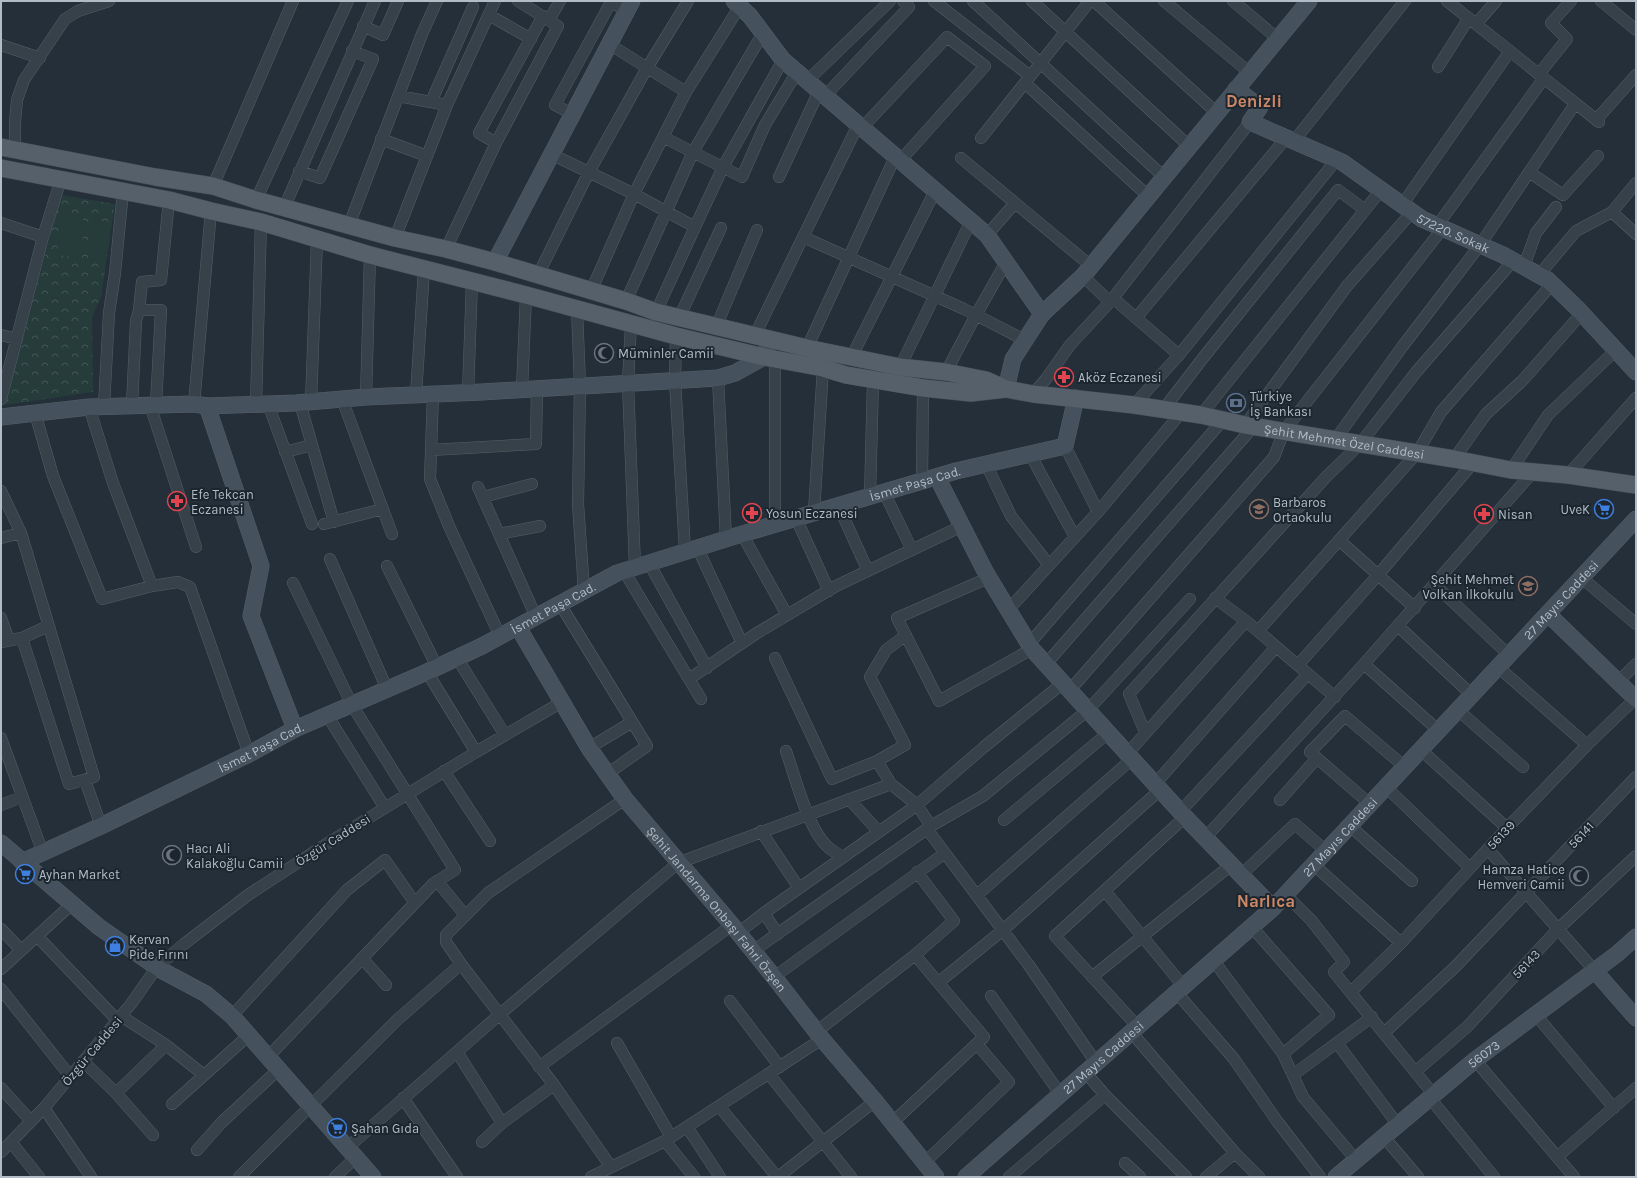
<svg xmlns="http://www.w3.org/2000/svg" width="1637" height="1178" viewBox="0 0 1637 1178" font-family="Karla,sans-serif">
  <defs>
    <pattern id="park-crowns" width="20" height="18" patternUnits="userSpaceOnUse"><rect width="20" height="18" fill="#263c3b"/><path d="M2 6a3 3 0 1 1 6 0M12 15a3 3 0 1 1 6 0" fill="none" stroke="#435656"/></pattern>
  </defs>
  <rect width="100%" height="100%" fill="#242f39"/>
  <path fill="url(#park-crowns)" d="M61,195L115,204L101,297L92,317L93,392L5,405Z"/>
  <path fill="#263c3b" d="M61,218L84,220L81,258L57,255Z
    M92,220L110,222L106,260L88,258Z"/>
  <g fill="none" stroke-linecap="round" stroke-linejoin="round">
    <g stroke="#555f68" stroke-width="12">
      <path id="street" d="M934,1L1030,76
        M973,1L1164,177
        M1032,1L1189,146
        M1094,1L1217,113
        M1164,1L1250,73
        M1233,1L1278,39
        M1447,1L1599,122
        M1601,1L1636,30
        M489,15L531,39
        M549,20L560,1
        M1476,24L1496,1
        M363,26L383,35L398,1
        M609,44L686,92
        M1,45L40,58
        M1438,67L1469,18
        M1539,74L1567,39L1551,23L1571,1
        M807,81L890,1
        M1025,83L1148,196
        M398,96L447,105
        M825,96L909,7L903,1
        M431,102L473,7
        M572,114L555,105L611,2L627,11
        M1596,120L1636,75
        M862,128L947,37L985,66L900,161
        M663,137L742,177L765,125L797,72
        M981,138L1090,1
        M381,139L427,156
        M1294,141L1405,1
        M496,143L479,133L543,16
        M15,150V122L17,100L24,80L65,19L78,11L109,1
        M551,154L634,194L695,227L656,312
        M961,158L1091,266
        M299,171L320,178L373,59L352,51
        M1529,172L1563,195L1598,156
        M779,177L819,91
        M213,186L293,1
        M256,200L348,1
        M1402,205L1510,51
        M284,208L375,1
        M1612,212L1636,234
        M1,223L43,237
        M349,225L422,34L437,1
        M1437,226L1544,78
        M695,227L723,167L783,60
        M987,235L1015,203
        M803,237L964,309L1025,340
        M395,238L447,105L495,1
        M446,249L496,143L558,26L518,1
        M1524,266L1536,233L1556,207
        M538,275L589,172L647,68L688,1
        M1539,275L1576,231L1612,212L1636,183
        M1083,276L1110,302L1250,122
        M591,291L634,194L686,92L740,6
        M1113,298L1136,318
        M626,301L693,152L763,33
        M577,309L580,386L578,504L584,591
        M679,318L721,228
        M631,324L628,383L635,567
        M716,327L757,230
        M1,335L17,339
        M755,335L858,125
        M676,336L675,380L685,551
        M807,348L895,157
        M1179,355L1136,318L1286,138
        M852,356L935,191
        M900,367L971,221
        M946,372L976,315L1006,262
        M718,378L726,539
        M522,389L526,295
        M468,393L472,281
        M433,394L430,479L449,526L500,636
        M1033,394L1046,379L1070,345L1110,302
        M416,395L424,269
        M366,397L370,255
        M1,399L43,237L61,179
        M342,399L392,534
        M311,402L317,239
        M300,403L334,522
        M194,404L211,211
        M268,404L312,524
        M132,405L136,321L139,310
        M150,405L196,547
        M156,405L161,310H139L142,282L161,280L169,200
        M256,405L261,222
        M1134,405L1179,355L1337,159
        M104,406L109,313L115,273L123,191
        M89,407L113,483L152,586
        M1163,410L1203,358L1338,190L1365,210
        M35,413L53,476L102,599L152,586L178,582L190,587L249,754
        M1201,415L1381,190
        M1245,425L1347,286L1412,212
        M1335,440L1402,347L1480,245L1575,104
        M1065,446L1098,512
        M431,450L536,444L537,388
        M285,452L312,445
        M1030,454L1075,537
        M1454,459L1486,414L1522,381L1582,313
        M986,464L1011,516L1049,565
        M1511,470L1548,415L1616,350
        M1568,475L1636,398
        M922,481L923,388
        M478,487L536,617
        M1,491L21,533L94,777L69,784L22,638
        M884,492L912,550
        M870,496L873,381
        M483,497L532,484
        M838,505L868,571
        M814,512L823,368
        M796,518L829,591
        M324,524L383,509
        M775,524V359
        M499,534L540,526
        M742,534L787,615
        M1,538L21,533
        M1339,540L1415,608
        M697,547L742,643
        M330,559L387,689
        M649,563L707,668
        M387,566L437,667
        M624,571L701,699
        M988,578L897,618L939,701L1032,649
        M1582,578L1636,624
        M1435,585L1509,655
        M1215,598L1246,621L1335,697
        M560,604L647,746L607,774
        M1008,610L1098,512L1181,413
        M1,618L9,640
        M1398,626L1472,695
        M1258,631L1417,453L1441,412L1552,284
        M1,642L22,638L48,626
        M1029,644L1223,420
        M457,658L505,735
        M775,658L832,779L877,761L891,784L917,805L931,826
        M1046,664L1254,426
        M1364,664L1439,731
        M1298,665L1378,575L1473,463
        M1498,667L1587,745
        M427,672L476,752
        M689,679L757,633L836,586L962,526
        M1618,682L1636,664
        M1070,690L1274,457L1284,431L1443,228
        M1458,710L1523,767
        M327,715L385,808
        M1145,732L1129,694L1326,477L1360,444L1417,371L1513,261
        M1,738L43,853
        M589,748L632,722
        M1421,750L1507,828
        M786,751C795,776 808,830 828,847C832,851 838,854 843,857
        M1127,754L1246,621
        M877,761L905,745L870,677L886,650L906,635
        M444,771L490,841
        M85,780L101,826
        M1155,784L1276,647
        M1386,787L1470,868
        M849,799L879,832
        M1280,800L1317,758
        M1370,804L1310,752L1345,716L1405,767
        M1,805L22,797
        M1180,812L1308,674
        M1004,820L1108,733
        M1350,826L1412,881
        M927,829L1028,964L1097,1064
        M761,831L799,888
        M1205,838L1364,664L1532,473
        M1488,849L1594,970
        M1314,865L1401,943
        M1241,875L1295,824L1326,851
        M437,881L465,915
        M1105,891L1184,987
        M977,895L1132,759
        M1286,895L1311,920L1344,962L1334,972L1434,1095
        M764,913L778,934
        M1252,927L1329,1015L1283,1054
        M1,929L21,950
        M738,933L764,913L917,805L984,747L1063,683
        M37,936L117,1020
        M753,951L931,826L983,796L1088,710L1190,599
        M362,958L386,985
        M1214,961L1283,1054L1303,1097L1356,1160
        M1,969L72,904
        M774,977L945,853
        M1092,977L1231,865
        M939,982L1003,930L1160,790
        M1,989L70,1076
        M1351,992L1401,943L1507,828L1587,745L1636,698
        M1177,993L1234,1059L1277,1121L1320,1177
        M991,996L1061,1095
        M730,1001L780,1067
        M1535,1014L1614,1108
        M121,1016L166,1045L204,1075
        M232,1016L347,890L385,860L415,903
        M1138,1027L1055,936L1185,817
        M816,1032L915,955L954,921L917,872
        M1132,1033L1235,1153L1259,1177
        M1384,1033L1455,967L1636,777
        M617,1043L671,1137
        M1337,1043L1398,1125
        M457,1052L502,1123
        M268,1057L434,883L455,870L352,705L293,583
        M1475,1060L1574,1177
        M83,1061L116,1093L153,1135
        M539,1067L732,925
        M1415,1072L1467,1027L1558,929L1636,856
        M1086,1073L1105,1095L1186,1177
        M769,1074L851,1177
        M1293,1075L1372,1017
        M1,1088L31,1121
        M116,1093L166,1045
        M403,1098L457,1177
        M1430,1098L1494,1177
        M172,1104L249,1035
        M719,1106L777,1177
        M44,1108L91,1177
        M893,1122L984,1037L915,955
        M687,1127L720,1177
        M1384,1137L1418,1177
        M665,1141L694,1177
        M11,1142L39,1177
        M482,1142L502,1123L554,1085
        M347,1148L499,1015L678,863L891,784
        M197,1150L222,1122L279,1069
        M1,1152L44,1108L131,1004L157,967L184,944L248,895L323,846L476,752L562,702
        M1557,1157L1636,1088
        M924,1163L1009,1082L977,1044
        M1125,1163L1140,1177
        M611,1167L554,1085L461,964L446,942V935L488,893L625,799
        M239,1177L397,1020L461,964
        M335,1177L356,1157
        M591,1177L665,1141L822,1039
        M778,1177L875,1101
        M1009,1177L1105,1095
        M1206,1177L1235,1153"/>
    </g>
    <g stroke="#555f68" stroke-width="17">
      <g id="secondary">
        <path d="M734,1L750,16L783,60L987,235L1042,314"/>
        <path id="s1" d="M1236,89L1260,107L1250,122L1342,162L1422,219L1503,255L1548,280L1577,308L1636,372"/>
        <path d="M495,262L632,1"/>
        <path d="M1006,389L1013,359L1042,314L1083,276L1309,1"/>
        <path d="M207,406L261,566L251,616L295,729"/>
        <path d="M1,417L89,407L194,404L207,406L296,403L366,397L482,392L718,378L735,373L764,357L767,349"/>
        <path d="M937,477L986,573L1032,649L1185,817L1273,908"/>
        <path d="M1548,614L1636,699"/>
        <path id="s2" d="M518,627L589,748L625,799L732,925L774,977L822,1039L875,1101L936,1177"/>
        <path d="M1,843L99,927L161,970L206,994L232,1016L373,1177"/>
        <path id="s3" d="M22,862L101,826L249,754L295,729L427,672L482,646L617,573L742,534L956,471L1065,446L1076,398"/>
        <path d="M1594,970L1636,1018"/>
        <path id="s4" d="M966,1177L1273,908L1636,519"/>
        <path id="s5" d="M1336,1177L1475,1060L1617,954L1636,937"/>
      </g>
    </g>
    <g stroke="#404a53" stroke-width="18">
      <g id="primary">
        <path id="s6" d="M1,147L155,177L213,186L256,200L395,238L446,249L495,262L626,301L656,312L807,348L900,367L946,372L986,380L1006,389L1033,394L1134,405L1201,415L1245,425L1454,459L1511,470L1568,475L1636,485"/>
        <path d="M1,168L169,200L211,211L261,222L370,255L526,295L676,336L764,357L823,368L846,375L923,388L971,393L1006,389"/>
      </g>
    </g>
    <use href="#street" stroke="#37414a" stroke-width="11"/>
    <use href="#secondary" stroke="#45515d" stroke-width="16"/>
    <use href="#primary" stroke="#55606a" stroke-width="17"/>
  </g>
  <defs>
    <g id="mosque-ring" transform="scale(1)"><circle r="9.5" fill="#1c262f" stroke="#6b7280" stroke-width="1.5"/><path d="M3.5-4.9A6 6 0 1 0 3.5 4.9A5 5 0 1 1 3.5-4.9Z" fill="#6b7280"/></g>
    <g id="pharmacy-ring" transform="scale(1)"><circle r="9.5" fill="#1c262f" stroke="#e0444e" stroke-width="1.5"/><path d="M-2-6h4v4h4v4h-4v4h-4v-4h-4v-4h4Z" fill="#e0444e"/></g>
    <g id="bank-ring" transform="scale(1)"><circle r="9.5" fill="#1c262f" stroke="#5c6f8a" stroke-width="1.5"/><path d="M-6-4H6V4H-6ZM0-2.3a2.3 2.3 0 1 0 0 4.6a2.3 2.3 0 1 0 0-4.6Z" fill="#5c6f8a"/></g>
    <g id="school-ring" transform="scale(1)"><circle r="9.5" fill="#1c262f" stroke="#8d6e63" stroke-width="1.5"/><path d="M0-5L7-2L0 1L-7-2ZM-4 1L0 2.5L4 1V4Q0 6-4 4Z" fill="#8d6e63"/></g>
    <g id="supermarket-ring" transform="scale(1)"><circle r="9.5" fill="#1c262f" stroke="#3f7fe0" stroke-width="1.5"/><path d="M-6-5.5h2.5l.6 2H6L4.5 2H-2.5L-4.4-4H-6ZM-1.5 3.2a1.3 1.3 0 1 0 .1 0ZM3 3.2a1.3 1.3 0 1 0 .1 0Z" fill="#3f7fe0"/></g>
    <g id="shop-ring" transform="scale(1)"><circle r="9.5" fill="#1c262f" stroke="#3f7fe0" stroke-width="1.5"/><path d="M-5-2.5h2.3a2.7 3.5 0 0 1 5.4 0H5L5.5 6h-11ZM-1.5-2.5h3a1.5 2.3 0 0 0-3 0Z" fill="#3f7fe0"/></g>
  </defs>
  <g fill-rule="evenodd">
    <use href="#mosque-ring" x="604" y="353"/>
    <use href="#pharmacy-ring" x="1064" y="377"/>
    <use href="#bank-ring" x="1236" y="403"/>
    <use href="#pharmacy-ring" x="177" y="501"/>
    <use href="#school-ring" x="1259" y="509"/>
    <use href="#supermarket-ring" x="1604" y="509"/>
    <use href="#pharmacy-ring" x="752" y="513"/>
    <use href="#pharmacy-ring" x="1484" y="514"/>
    <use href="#school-ring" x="1528" y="586"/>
    <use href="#mosque-ring" x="172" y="855"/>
    <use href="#supermarket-ring" x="25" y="874"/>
    <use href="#mosque-ring" x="1579" y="876"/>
    <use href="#shop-ring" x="115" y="946"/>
    <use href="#supermarket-ring" x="337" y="1128"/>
  </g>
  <g text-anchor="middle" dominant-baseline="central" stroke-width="4" stroke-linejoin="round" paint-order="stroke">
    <g font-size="13" fill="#b2bcc6" stroke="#1c262f">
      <text stroke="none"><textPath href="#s1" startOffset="281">57220. Sokak</textPath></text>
      <text stroke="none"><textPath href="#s6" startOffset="1378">Şehit Mehmet Özel Caddesi</textPath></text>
      <text stroke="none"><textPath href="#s3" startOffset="973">İsmet Paşa Cad.</textPath></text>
      <text stroke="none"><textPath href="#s4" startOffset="830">27 Mayıs Caddesi</textPath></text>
      <text stroke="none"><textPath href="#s3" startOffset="589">İsmet Paşa Cad.</textPath></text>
      <text stroke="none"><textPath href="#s3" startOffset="265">İsmet Paşa Cad.</textPath></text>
      <text transform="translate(1501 835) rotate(-47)">56139</text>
      <text transform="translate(1581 835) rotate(-47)">56141</text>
      <text stroke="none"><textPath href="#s4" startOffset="506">27 Mayıs Caddesi</textPath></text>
      <text transform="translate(333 840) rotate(-32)">Özgür Caddesi</text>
      <text stroke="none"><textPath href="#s2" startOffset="346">Şehit Jandarma Onbaşı Fahri Özşen</textPath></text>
      <text transform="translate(1526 964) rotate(-47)">56143</text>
      <text transform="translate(92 1051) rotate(-50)">Özgür Caddesi</text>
      <text stroke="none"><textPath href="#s5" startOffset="192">56073</textPath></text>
      <text stroke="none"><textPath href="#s4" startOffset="182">27 Mayıs Caddesi</textPath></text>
    </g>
    <g font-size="13" fill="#b2bcc6" stroke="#1c262f" text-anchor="start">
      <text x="618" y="353">Müminler Camii</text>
      <text x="1078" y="377">Aköz Eczanesi</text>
      <text x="1250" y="396">Türkiye<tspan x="1250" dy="15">İş Bankası</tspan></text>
      <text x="191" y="494">Efe Tekcan<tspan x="191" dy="15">Eczanesi</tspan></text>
      <text x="1273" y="502">Barbaros<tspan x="1273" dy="15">Ortaokulu</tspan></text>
      <text x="1590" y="509" text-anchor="end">UveK</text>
      <text x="766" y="513">Yosun Eczanesi</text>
      <text x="1498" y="514">Nisan</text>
      <text x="1514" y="579" text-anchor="end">Şehit Mehmet<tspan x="1514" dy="15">Volkan İlkokulu</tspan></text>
      <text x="186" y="848">Hacı Ali<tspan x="186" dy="15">Kalakoğlu Camii</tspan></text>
      <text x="1565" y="869" text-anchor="end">Hamza Hatice<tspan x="1565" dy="15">Hemveri Camii</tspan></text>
      <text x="39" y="874">Ayhan Market</text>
      <text x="129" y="939">Kervan<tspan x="129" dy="15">Pide Fırını</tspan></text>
      <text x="351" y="1128">Şahan Gıda</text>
    </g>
    <g font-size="17" font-weight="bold" fill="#cd8766" stroke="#1c262f">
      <text x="1254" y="101">Denizli</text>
      <text x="1266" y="901">Narlıca</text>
    </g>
  </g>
  <rect width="1637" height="1178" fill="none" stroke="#b2bcc6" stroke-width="4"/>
</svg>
